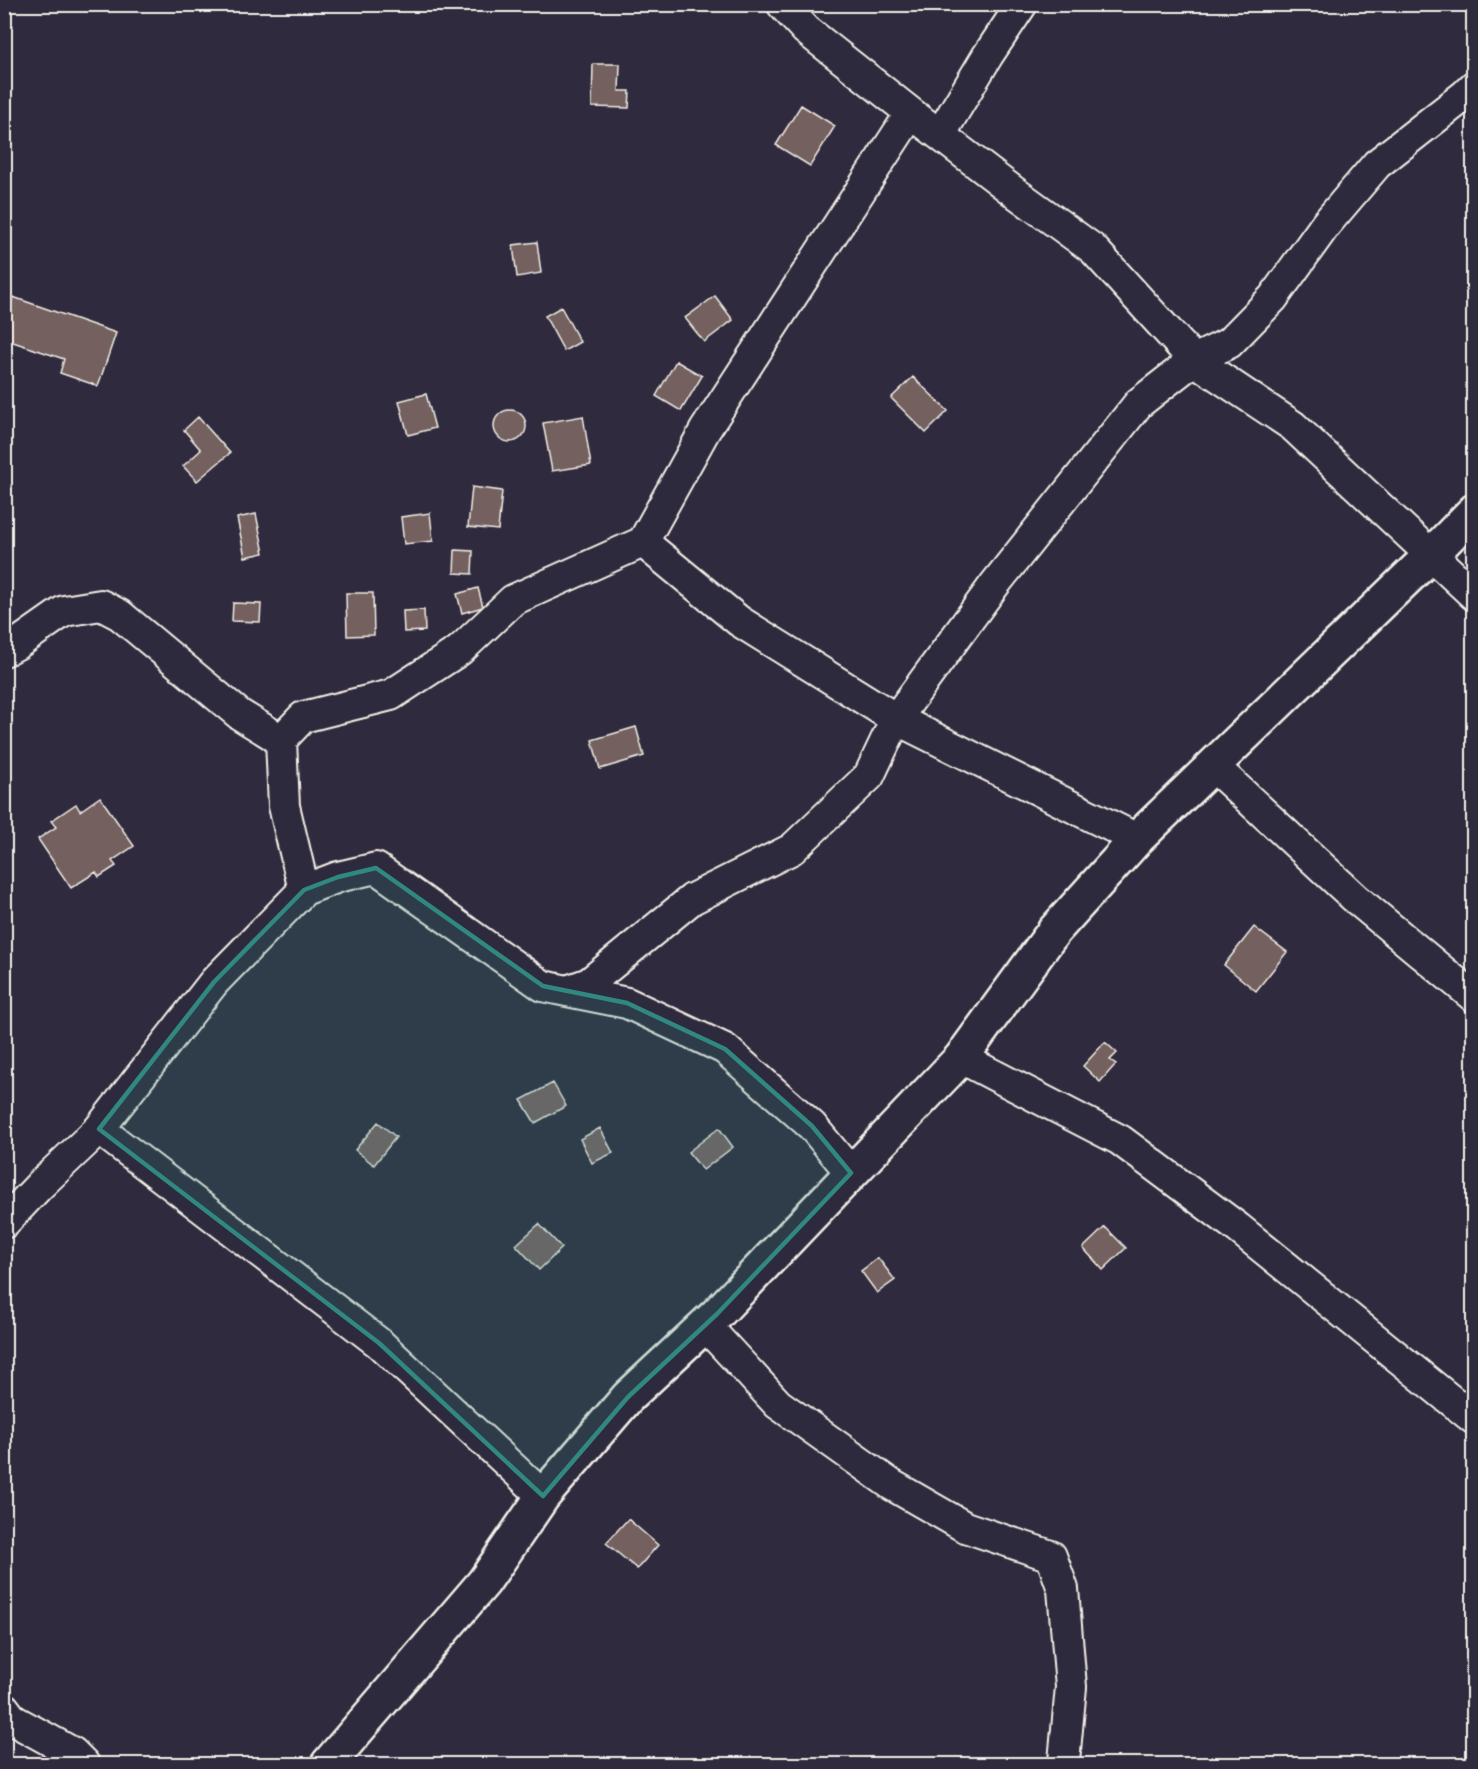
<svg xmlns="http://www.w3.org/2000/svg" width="1478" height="1769" viewBox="0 0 1478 1769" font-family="Kalam,sans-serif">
  <rect width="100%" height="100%" fill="#2f2a3d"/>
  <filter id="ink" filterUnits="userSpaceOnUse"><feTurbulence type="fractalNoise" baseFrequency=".0167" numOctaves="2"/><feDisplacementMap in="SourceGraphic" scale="12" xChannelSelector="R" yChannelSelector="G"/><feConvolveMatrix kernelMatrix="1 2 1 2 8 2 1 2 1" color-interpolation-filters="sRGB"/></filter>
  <g filter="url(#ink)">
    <path fill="#73615f" stroke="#f4f1e8" stroke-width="1.5" d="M593,64H620L619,91H630L629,108L592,107Z
      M801,105L835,126L810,166L776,145Z
      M537,242L541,273L517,277L513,245Z
      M715,296L733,320L704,342L685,318Z
      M13,297L116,333L98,386L60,373L64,359L4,339V322Z
      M561,307L580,342L564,351L545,316Z
      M676,361L702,376L681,411L656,396Z
      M913,377L948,411L926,433L891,398Z
      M426,394L435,428L408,435L399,401Z
      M494 426a16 16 0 1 1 32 0a16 16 0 1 1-32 0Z
      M583,416L591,465L552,471L543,423Z
      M198,417L230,453L197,481L183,466L201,450L184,430Z
      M472,487L502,491L498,530L468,527Z
      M430,513L433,541L404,544L401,517Z
      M256,514L264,553L245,557L237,518Z
      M455,550L473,551L472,574L454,573Z
      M478,588L483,607L462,613L457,594Z
      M346,593H373L374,635L347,636Z
      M233,603L261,604L260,622L232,621Z
      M424,610L425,631L404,632L403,611Z
      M636,727L644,756L600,769L592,740Z
      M100,797L134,846L112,861L116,866L99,877L96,872L71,888L38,839L56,827L51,821L76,804L80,811Z
      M1254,927L1287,952L1256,991L1224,965Z
      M1105,1042L1117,1053L1110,1060L1116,1064L1100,1082L1083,1066Z
      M553,1083L566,1106L535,1123L521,1100Z
      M378,1122L396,1137L374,1165L355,1150Z
      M600,1128L613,1153L592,1163L580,1139Z
      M719,1128L733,1147L703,1170L688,1152Z
      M539,1224L562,1248L539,1270L516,1245Z
      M1105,1227L1126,1248L1103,1270L1083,1248Z
      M878,1258L895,1280L877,1293L861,1271Z
      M628,1519L658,1545L637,1569L606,1543Z"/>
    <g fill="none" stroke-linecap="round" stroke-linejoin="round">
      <g stroke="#f4f1e8" stroke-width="34">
        <path id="minor" d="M782,4L806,30L911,113L1013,191L1093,249L1194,360L1293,426L1474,595
          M940,135L988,55L1022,4
          M643,542L739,621L896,719L1137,839
          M4,651L17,644L64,611L101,605L120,615L239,714L281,740
          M1213,766L1355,898L1474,997
          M304,890L284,806L281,740L303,717L391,695L460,650L513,600L643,542L705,430L911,113
          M567,991L627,1003L725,1049L812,1126L851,1173
          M961,1058L1120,1140L1238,1228L1474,1419
          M99,1129L379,1343L543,1496
          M4,1223L40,1185L99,1129L214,982L304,890L338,877L376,868L543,986L567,991L589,983L692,899L792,849L869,776L896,719L995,584L1139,403L1194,360L1229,343L1273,298L1326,224L1377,164L1465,95L1474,86
          M705,1325L778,1404L892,1485L965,1527L1051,1556L1063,1589L1071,1687L1064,1761L1066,1764
          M4,1708L13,1720L73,1753L84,1764"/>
      </g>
      <g stroke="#f4f1e8" stroke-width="38">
        <path id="tertiary" d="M328,1764L484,1582L543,1496L628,1397L717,1314L961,1058L1054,931L1137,839L1431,555L1474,511"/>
      </g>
      <use href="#minor" stroke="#2f2a3d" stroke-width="30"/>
      <use href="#tertiary" stroke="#2f2a3d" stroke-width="33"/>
    </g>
  </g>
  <path fill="#318880" fill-opacity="0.2" stroke="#318880" stroke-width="4.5" stroke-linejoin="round" d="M376,868L543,986L627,1003L725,1049L812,1126L851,1173L717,1314L628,1397L543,1496L379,1343L99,1129L214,982L304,890L338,877Z"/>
  <rect width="1478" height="1769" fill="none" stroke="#2f2a3d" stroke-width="24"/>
  <rect x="12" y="12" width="1454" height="1745" fill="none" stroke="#f4f1e8" stroke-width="2" filter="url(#ink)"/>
</svg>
